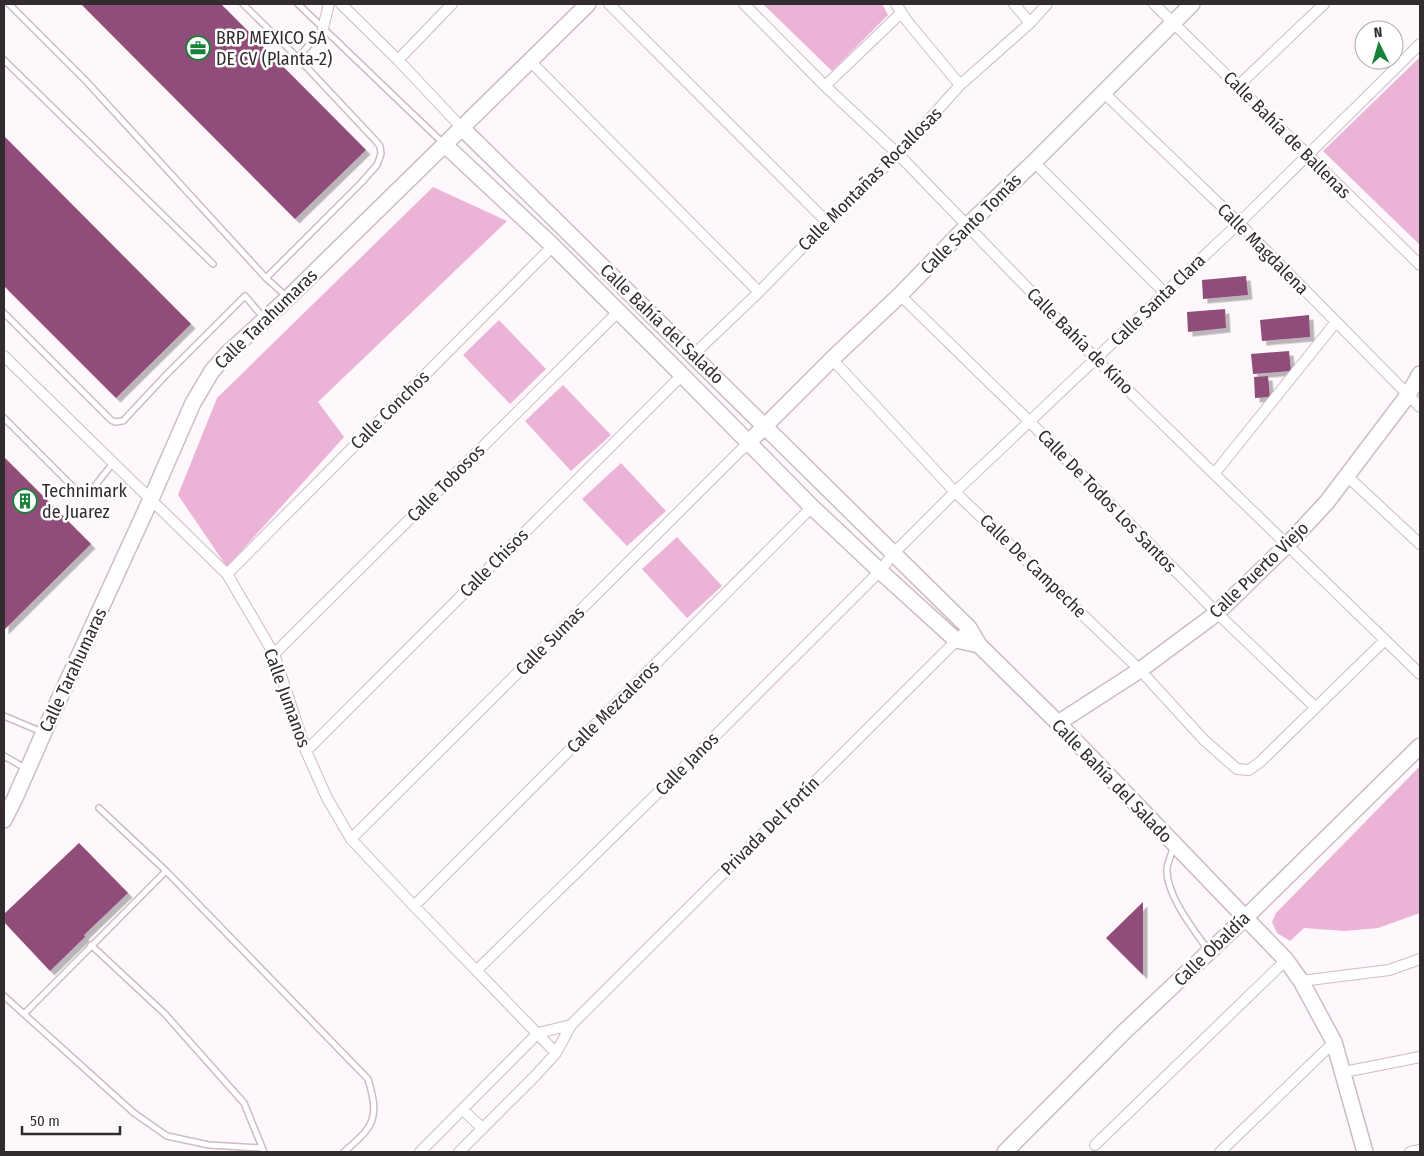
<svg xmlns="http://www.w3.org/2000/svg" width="1424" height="1156" viewBox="0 0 1424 1156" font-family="'Fira Sans Condensed',sans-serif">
  <defs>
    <filter id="shadow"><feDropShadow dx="4.5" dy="4.5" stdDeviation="0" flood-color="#0004"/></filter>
  </defs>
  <rect width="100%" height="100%" fill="#fef7fb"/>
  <path fill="#ebb4d6" d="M763,4H882L888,15L832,71Z
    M1420,57V245L1323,151Z
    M433,187L507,221L318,402L344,437L227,567L178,495L217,398Z
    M499,320L546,369L510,404L463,355Z
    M563,385L611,435L571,471L525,421Z
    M621,463L666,511L627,546L582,499Z
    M677,537L722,586L687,618L642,569Z
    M1420,766V913L1378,928L1345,931L1304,928L1290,941L1277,933L1272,922L1276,913Z"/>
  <path fill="#904d79" filter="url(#shadow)" d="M81,4H221L366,150L295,219Z
    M4,136L191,324L116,398L4,286Z
    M1246,276L1248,295L1203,299L1202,280Z
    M1225,309L1226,328L1188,332L1187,312Z
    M1309,315L1310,337L1262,341L1260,320Z
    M1289,351L1291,371L1253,374L1251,354Z
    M1268,376L1270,397L1255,398L1254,377Z
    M4,457L91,544L4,630Z
    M79,843L128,893L84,935L85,937L50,971L4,922V914Z
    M1143,902V975L1106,938Z"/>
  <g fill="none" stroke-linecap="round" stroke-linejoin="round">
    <g stroke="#cdbcc6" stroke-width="8">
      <path id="lane" d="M9,4L86,81L266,278L287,297
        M243,4L298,58L374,139L380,146L381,154L377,165L361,183L266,278
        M298,4L444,144
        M298,58L323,28
        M4,60L213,264
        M4,313L111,420L115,422L123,421L166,375L245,296L263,317
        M4,418L78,492L89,493L114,462
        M4,716L42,732
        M4,756L25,768
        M99,808L166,871L368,1079C380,1119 374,1126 344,1152
        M1174,846C1172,853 1168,861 1167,868C1165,894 1194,930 1208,950
        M91,945L165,1014L244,1103L264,1152
        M4,996L134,1113L167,1136L209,1145L261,1148
        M24,1014L166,871"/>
    </g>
    <g stroke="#cdbcc6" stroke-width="12">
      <path id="street" d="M341,4L398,60L462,128
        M609,4L827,222
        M744,4L825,86L898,154L1096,359L1420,674
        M896,4L907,21L960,85
        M1014,4L1030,23
        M1154,4L1420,265
        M323,28L329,4
        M398,60L452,4
        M531,62L759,292
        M825,86L901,13
        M1238,86L1324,4
        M1104,93L1239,223L1420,407
        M1034,162L1165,293
        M900,295L1030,422L1217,613L1315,707
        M693,355L759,292L827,222L898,154L960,85L1030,23L1047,4
        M4,356L227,574L274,654L306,751L327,798L351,839L414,906L556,1053
        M832,359L955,492L1140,670L1204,740L1237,769L1249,770L1260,762L1384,641
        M1214,474L1336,322
        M1347,476L1420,544
        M227,574L553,246
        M274,654L618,312
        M306,751L682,375
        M351,839L748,443
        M414,906L812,507
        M477,970L679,772L880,571L893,554L955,492L1239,223L1420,44
        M1301,981L1389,970L1420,959
        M1344,1072L1420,1057
        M463,1110L482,1128
        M1095,1145L1286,960
        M420,1152L538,1033L571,1025
        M459,1152L536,1075L556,1053L571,1025L969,628
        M1220,1152L1334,1042
        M1410,1152L1420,1150"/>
    </g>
    <g stroke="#cdbcc6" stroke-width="18">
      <path id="secondary" d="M462,128L969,628L979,645L1058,723L1286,960L1301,981L1334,1042L1365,1152
        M445,145L553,246L682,375L812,507L880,571L956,640L979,645
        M748,443L832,359L900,295L967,226L1034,162L1192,4
        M1058,723L1140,670L1217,613L1287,545L1327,502L1408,395L1420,374
        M4,820L15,798L44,732L151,499L193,403L212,371L227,354L288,298L588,4
        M1005,1152L1125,1031L1245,918L1420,746"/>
    </g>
    <use href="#lane" stroke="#fff" stroke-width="5"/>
    <use href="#street" stroke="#fff" stroke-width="10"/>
    <use href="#secondary" stroke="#fff" stroke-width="15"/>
  </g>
  <defs>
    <g id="office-ring" transform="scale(1.25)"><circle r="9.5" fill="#fff" stroke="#178239" stroke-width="1.5"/><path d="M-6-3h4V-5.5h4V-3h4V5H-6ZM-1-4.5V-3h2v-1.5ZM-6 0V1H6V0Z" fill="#178239"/></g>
    <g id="building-ring" transform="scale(1.25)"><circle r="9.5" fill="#fff" stroke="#178239" stroke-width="1.5"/><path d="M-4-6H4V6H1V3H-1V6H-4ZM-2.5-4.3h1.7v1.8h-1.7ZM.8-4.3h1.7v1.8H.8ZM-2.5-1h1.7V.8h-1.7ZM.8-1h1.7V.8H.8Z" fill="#178239"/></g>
  </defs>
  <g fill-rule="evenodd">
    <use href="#office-ring" x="198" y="48"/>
    <use href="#building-ring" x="25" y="501"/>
  </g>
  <g text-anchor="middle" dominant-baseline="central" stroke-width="5" stroke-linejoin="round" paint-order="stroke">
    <g font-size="18" fill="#322b2f" stroke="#fff" text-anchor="start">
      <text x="216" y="38">BRP MEXICO SA<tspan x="216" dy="21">DE CV (Planta-2)</tspan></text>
      <text x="42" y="491">Technimark<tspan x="42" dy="21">de Juarez</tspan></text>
    </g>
    <g font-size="18" fill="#322b2f" stroke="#fff">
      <text transform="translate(1287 135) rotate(45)">Calle Bahía de Ballenas</text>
      <text transform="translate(870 179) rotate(-45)">Calle Montañas Rocallosas</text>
      <text transform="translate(971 224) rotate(-45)">Calle Santo Tomás</text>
      <text transform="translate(1263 249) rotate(45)">Calle Magdalena</text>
      <text transform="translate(1158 300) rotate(-44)">Calle Santa Clara</text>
      <text transform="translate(266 319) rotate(-44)">Calle Tarahumaras</text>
      <text transform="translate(662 324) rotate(44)">Calle Bahía del Salado</text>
      <text transform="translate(1080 341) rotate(45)">Calle Bahía de Kino</text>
      <text transform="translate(390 410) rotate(-45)">Calle Conchos</text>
      <text transform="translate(446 483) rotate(-45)">Calle Tobosos</text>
      <text transform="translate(1107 501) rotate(46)">Calle De Todos Los Santos</text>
      <text transform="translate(494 563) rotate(-45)">Calle Chisos</text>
      <text transform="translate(1033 566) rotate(44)">Calle De Campeche</text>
      <text transform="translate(1259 570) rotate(-44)">Calle Puerto Viejo</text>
      <text transform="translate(550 641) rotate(-45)">Calle Sumas</text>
      <text transform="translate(73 670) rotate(-65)">Calle Tarahumaras</text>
      <text transform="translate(287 698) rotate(70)">Calle Jumanos</text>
      <text transform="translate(613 707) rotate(-45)">Calle Mezcaleros</text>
      <text transform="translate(687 764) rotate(-45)">Calle Janos</text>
      <text transform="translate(1112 781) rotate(46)">Calle Bahía del Salado</text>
      <text transform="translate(770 826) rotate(-45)">Privada Del Fortín</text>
      <text transform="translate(1212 949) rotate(-44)">Calle Obaldía</text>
    </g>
  </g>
  <rect width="1424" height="1156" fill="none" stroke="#322b2f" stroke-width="10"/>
  <g transform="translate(1379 45) rotate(355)"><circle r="24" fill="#ffffff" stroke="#adaaac"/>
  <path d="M0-4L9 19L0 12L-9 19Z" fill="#178239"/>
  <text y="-8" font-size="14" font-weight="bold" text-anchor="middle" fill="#322b2f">N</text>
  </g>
  <path d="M22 1126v8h98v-8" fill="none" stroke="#322b2f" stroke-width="2.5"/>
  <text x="30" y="1126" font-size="15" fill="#322b2f" stroke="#ffffff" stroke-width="4" paint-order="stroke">50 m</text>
</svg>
